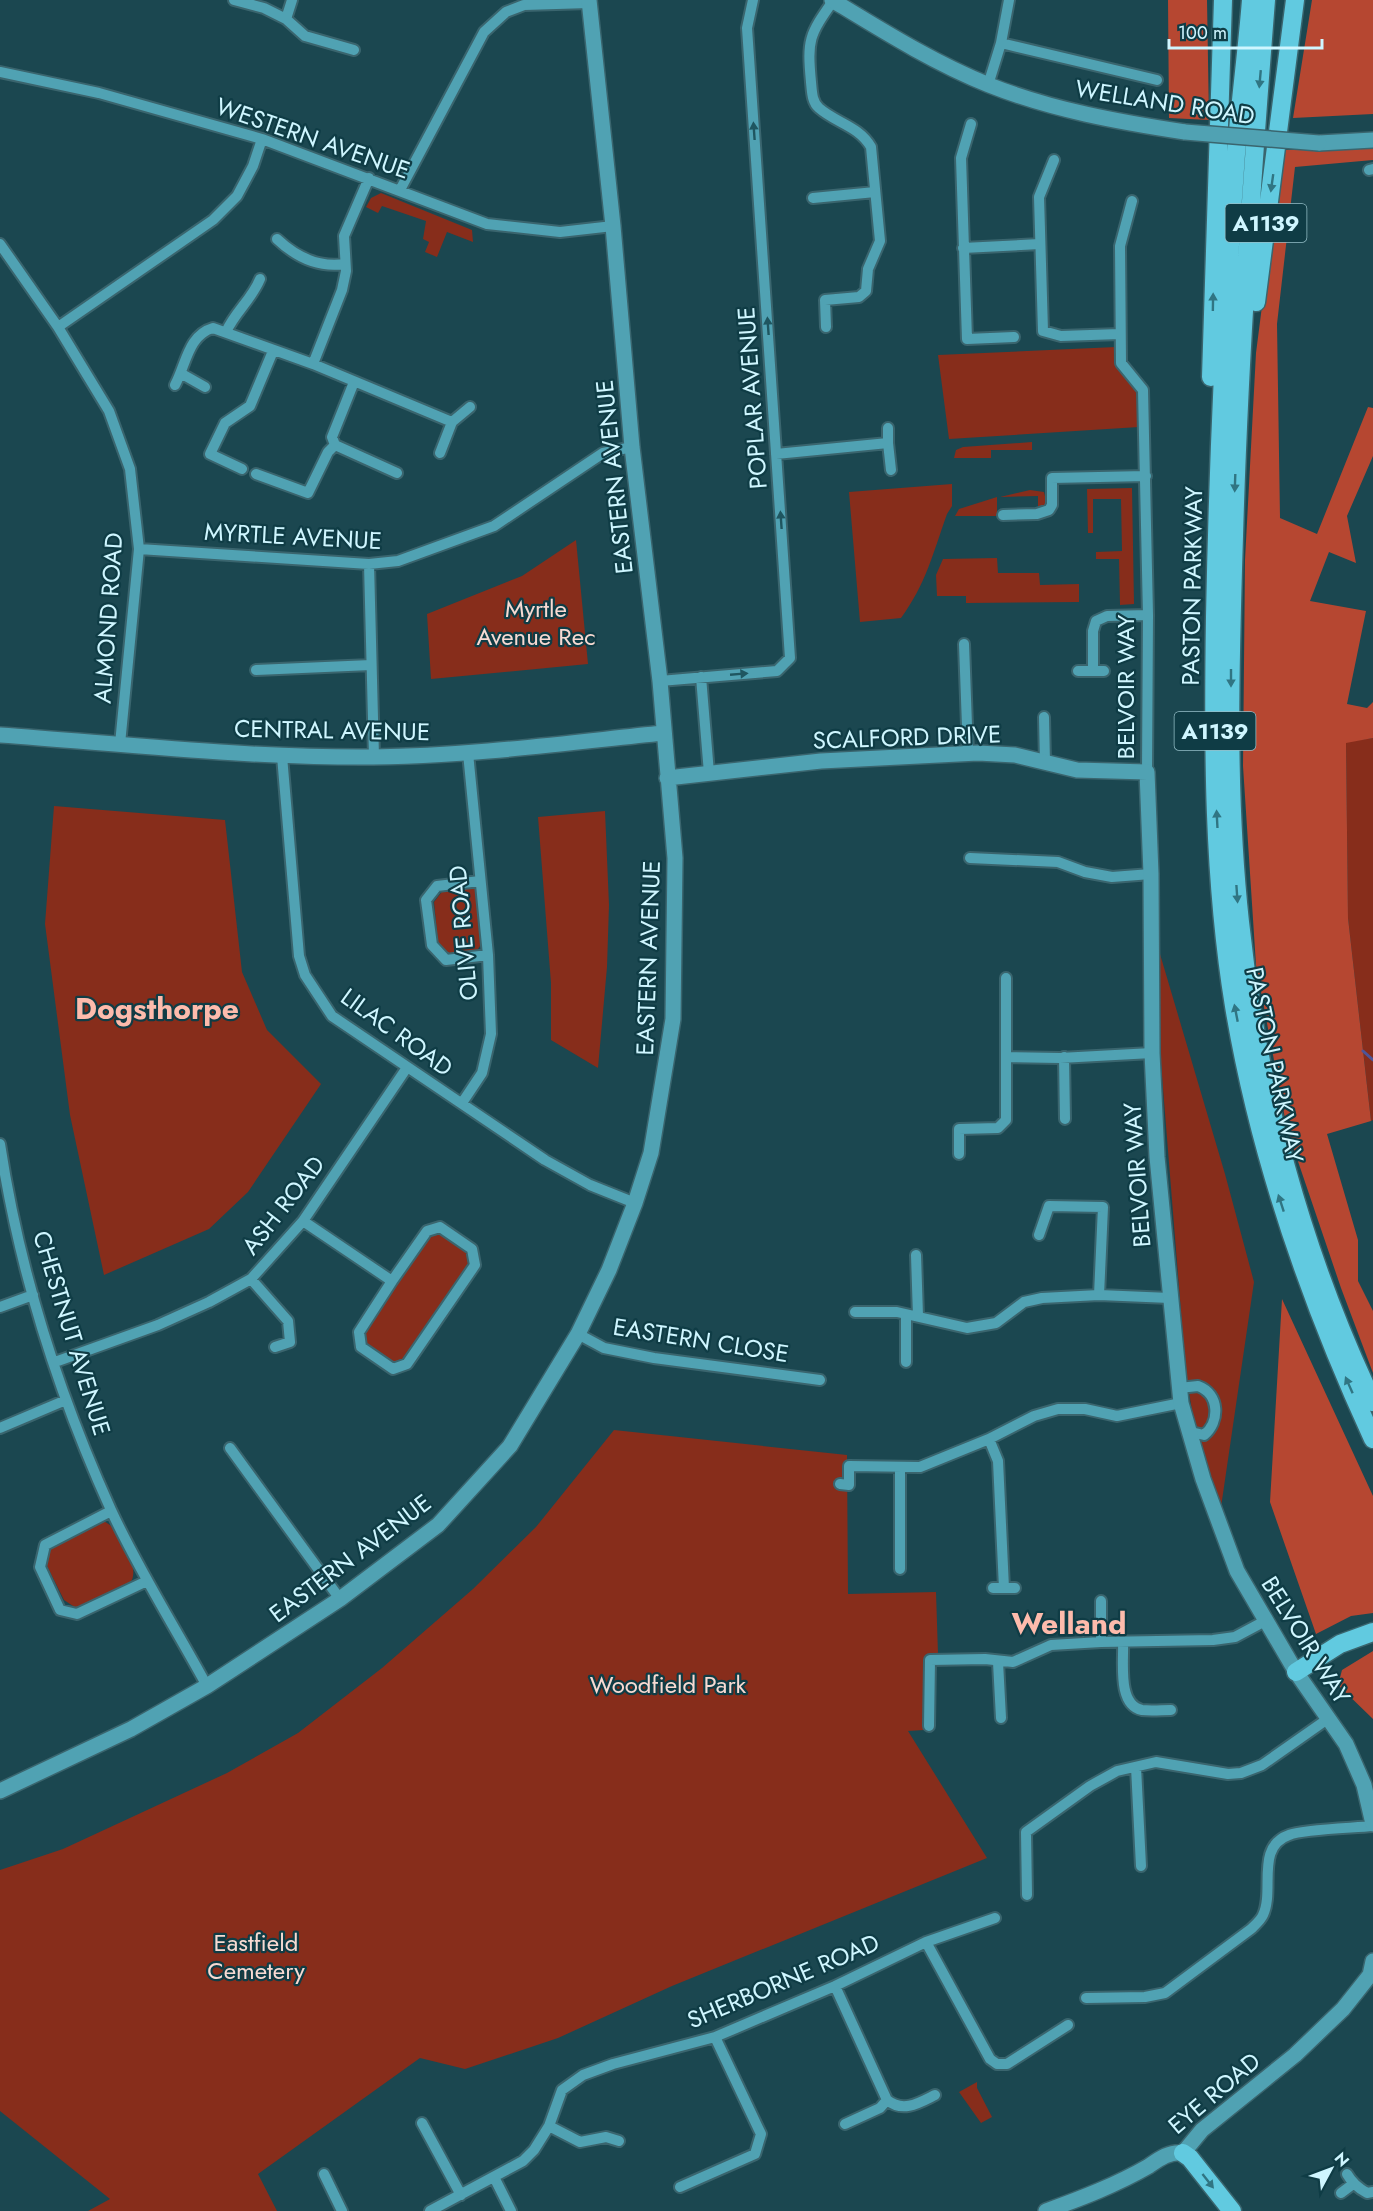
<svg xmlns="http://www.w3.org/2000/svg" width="1373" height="2211" viewBox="0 0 1373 2211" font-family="Jost,sans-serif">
  <rect width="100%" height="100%" fill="#1b4750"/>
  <path fill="#872d1b" d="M381,193L472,230L473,242L447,232L437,257L425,252L429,242L423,239L426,221L382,206L378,213L366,207L371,198Z
    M1116,347L1115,364L1138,390L1139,427L949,439L938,355Z
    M1032,442V450H991V458H954L956,450L963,447Z
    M952,484V506L947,514C933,553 926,584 901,618L860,622L849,492Z
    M1132,488L1134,604L1120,605L1119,559H1096V552L1122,551L1121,499H1093V533H1088L1087,489Z
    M1030,490L1044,492L1047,505L1038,510V496L1000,497Z
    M997,497V516H955L959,509Z
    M576,540L588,664L431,679L427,614L522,576Z
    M997,558L998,573H1039L1040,585L1079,584V602L966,603V596H937L936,575L943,559Z
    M1373,738V1120L1371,1121L1348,918L1346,742Z
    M54,806L225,820L242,972L267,1030L321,1084L248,1192L209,1229L104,1275L70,1115L45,924Z
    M605,811L609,905L607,967L598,1068L551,1040V983L538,817Z
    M471,886L478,891L484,940L476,952L447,955L440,948L438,942L434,902L444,889Z
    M1160,954L1225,1174L1254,1282L1220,1514L1197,1441L1186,1374L1160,1051Z
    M440,1230L468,1252L470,1264L405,1361L392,1364L364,1345L362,1332L429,1234Z
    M614,1430L847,1455L848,1594L936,1592L938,1654L925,1655L924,1730L908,1731L987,1858L672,1986L558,2038L465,2069L420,2058L258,2174L277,2211H88L110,2199L0,2111V1870L63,1849L227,1773L298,1733L382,1668L473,1589L536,1527Z
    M102,1521C119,1524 142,1569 130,1583L76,1608L64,1600L46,1564L47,1555L53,1545Z
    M977,2082V2088L992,2117L981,2123L959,2092Z"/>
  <path fill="#b64731" d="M1168,0H1207L1209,120L1169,118Z
    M1312,0H1373V114L1293,118Z
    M1373,147V160L1295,167L1277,324L1280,518L1317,534L1368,407L1373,408V456L1347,516L1356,563L1329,552L1310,601L1366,611L1347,704L1367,708L1373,702V738L1346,743L1348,918L1371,1121L1327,1134L1358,1240V1281L1373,1311V1373L1341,1288L1287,1129L1256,965L1243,766L1245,560L1256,353L1282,150Z
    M1282,1299L1373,1496V1613L1351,1616L1316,1634L1270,1502Z
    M1373,1651V1719L1338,1685L1342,1670Z"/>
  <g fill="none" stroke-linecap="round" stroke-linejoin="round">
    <path stroke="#4e5599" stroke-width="3" d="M1363,1051L1373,1060"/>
    <g stroke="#3a656e" stroke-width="14">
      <path id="street" d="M234,0L264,8L286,19L305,36L354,50
        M286,19L292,0
        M1001,43L1157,80
        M0,72L99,93L262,139L487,224L560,232L613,226
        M988,85L1001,43L1009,0
        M971,124L961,158L967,339L1014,337
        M1054,160L1039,197L1043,331L1061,336L1120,334
        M1369,170L1373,169
        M400,190L484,32L506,12L524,5L589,3
        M813,198L875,192
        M1132,201L1120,246L1121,363L1143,390L1148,615L1147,772
        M277,239C296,257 319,268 345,264
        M0,244L58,327L109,411L130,469L139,549L120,744
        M963,248L1040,244
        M58,327L213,220L237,196L253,166L262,139
        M826,327L825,300L859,297L866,291L868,269L880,241L871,147C859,126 836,123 819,108C812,102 812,92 811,82C807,40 809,35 833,1
        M226,332C235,312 252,299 260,279
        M313,364L452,422
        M182,374L205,387
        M175,385C186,365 188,335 213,328L313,364L342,290L346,271L344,236L369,178
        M888,443L891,470
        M335,445L397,473
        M440,453L452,422L470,407
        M776,454L888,443V428
        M242,469L210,454L225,423L250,406L273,351
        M256,474L308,493L328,452L335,445L332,437L354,382
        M1003,515L1037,514L1049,510L1052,505V478L1146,476
        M139,549L369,564L398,561L494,526L603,453L632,447
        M369,564L374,757
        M964,644L968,753
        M256,670L371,665
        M1078,671H1104
        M1093,671V631L1096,621L1107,616L1148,615
        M701,677L709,773
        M660,681L777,671L790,658L747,28L753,0
        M1044,717L1045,763
        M282,756L299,956L305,975L332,1016L545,1160L590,1185L635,1203
        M970,858L1058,862L1085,872L1112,877L1151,874
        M480,881L437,886L426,900L432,945L446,960L488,955
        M1006,1057L1060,1058L1152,1053
        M1064,1057L1065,1119
        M462,1103L482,1073L491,1034L488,955L468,753
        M0,1144C19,1269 59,1395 111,1510C139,1571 175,1627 207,1686
        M959,1154V1129L998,1128L1006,1120V978
        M303,1221L392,1281L427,1231L440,1227L472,1249L475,1265L407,1364L393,1369L361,1347L359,1332L392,1281
        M1039,1235L1049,1206L1103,1207L1099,1295
        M916,1255L918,1316
        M251,1279L288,1321L290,1342L275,1347
        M0,1307L33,1295
        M855,1312H897L967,1328L996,1323L1024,1302L1042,1298L1099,1295L1170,1298
        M906,1315V1362
        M578,1334L604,1348L654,1358L820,1380
        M55,1362L158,1325L209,1302L251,1279L303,1221L406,1069
        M1179,1388L1198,1386C1220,1394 1220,1422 1204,1435L1191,1432
        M0,1428L66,1400
        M989,1439L998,1461L1004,1588
        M230,1448L340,1599
        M900,1468V1569
        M840,1484L849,1485V1466L920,1467L989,1439L1034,1416L1058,1409H1085L1117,1416L1181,1403
        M111,1511L45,1545L40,1567L60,1610L77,1614L147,1581
        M993,1588H1015
        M1101,1601V1642
        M1123,1642C1124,1661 1117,1705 1142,1710C1151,1711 1162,1710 1171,1710
        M998,1662L1001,1718
        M929,1726L930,1660L985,1659L1013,1662L1051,1645L1101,1642L1213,1640L1235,1637L1265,1621
        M1136,1767L1141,1866
        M1027,1895L1026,1832L1090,1786L1117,1771L1156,1762L1228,1774L1241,1773L1262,1765L1329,1718
        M926,1942L990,2059L997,2064H1007L1068,2025
        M835,1986L887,2100L880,2108L845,2124
        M1086,1998L1145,1997L1165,1993L1251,1929C1255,1925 1261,1920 1263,1915C1275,1890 1255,1847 1289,1835C1304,1829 1354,1828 1373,1826
        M887,2100C903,2113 919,2103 935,2095
        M422,2123L461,2195
        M549,2126L580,2142L606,2137L619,2141
        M324,2174L342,2211
        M1347,2174C1352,2183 1358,2188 1367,2193L1373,2192
        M494,2177L511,2211
        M680,2187L755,2154L761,2134L715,2037
        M1341,2193L1353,2184
        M430,2211L523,2161L534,2150L549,2126L562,2090L583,2075L613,2064L715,2037L835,1986L926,1942L995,1918"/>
    </g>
    <g stroke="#3a656e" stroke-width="18">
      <path id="secondary" d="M832,0C883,31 934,63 989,85C1052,110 1119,122 1185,132
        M1319,143L1373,140
        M0,735C124,744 248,758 373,757C470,756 566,743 663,733
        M667,778L821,761L978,753L1015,755L1077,770L1147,772L1151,874L1152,1053L1157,1157L1181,1403L1203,1479L1237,1571L1296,1672L1346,1744L1364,1785L1373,1824
        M0,1791L131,1729L207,1686L340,1599L438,1525L510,1446L578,1334L609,1270L635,1203L651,1153L673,1019L675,858L660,681L632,447L613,226L589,0
        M1046,2211C1082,2198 1116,2185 1149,2166C1159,2159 1170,2151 1183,2153L1202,2130L1295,2055L1343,2009L1370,1975L1373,1961"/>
    </g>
    <g stroke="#3a656e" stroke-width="21">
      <path id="highway" d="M1251,0C1247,51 1240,102 1236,154C1225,308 1218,462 1215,617C1213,746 1213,878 1234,1006C1259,1156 1309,1300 1373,1439
        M1266,0C1252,178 1239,357 1234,536C1230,664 1226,794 1240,922C1257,1087 1302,1253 1373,1402
        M1256,302L1295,0
        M1211,377L1223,0
        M1296,1672L1340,1644L1373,1632
        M1183,2153L1190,2158L1232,2211"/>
    </g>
    <use href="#street" stroke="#50a2b3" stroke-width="10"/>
    <use href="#secondary" stroke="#50a2b3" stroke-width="15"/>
    <use href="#highway" stroke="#61cae0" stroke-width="18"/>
    <g stroke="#3a656e" stroke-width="18" stroke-linecap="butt">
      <path id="secondary-bridge" d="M1185,132L1319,143"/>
    </g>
    <use href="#secondary-bridge" stroke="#50a2b3" stroke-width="15"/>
  </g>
  <defs><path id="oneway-solid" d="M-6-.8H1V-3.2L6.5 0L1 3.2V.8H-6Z" transform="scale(1.5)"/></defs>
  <g fill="#307583">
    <use href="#oneway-solid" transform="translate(1260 79) rotate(95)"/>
    <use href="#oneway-solid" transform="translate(1272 183) rotate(98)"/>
    <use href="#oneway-solid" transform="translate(1213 302) rotate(-89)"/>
    <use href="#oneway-solid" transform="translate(1235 483) rotate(92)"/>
    <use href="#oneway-solid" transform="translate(1231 678) rotate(90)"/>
    <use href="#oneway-solid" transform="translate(1217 819) rotate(-93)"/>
    <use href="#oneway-solid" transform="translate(1237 894) rotate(86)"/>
    <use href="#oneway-solid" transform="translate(1236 1013) rotate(-101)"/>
    <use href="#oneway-solid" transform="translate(1281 1203) rotate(-108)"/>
    <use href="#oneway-solid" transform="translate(1349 1385) rotate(-114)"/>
    <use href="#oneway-solid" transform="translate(1208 2181) rotate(52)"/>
  </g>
  <g fill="#1f5660">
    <use href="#oneway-solid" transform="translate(754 131) rotate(-94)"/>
    <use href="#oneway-solid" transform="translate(768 326) rotate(-94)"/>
    <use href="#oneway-solid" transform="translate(781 520) rotate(-94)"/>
    <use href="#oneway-solid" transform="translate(739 674) rotate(-5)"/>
  </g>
  <g text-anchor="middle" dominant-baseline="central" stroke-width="4.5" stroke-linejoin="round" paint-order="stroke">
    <g fill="#0f3c45" stroke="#95bec7" stroke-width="1.5">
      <rect x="1225.5" y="204" width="81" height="38" rx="4.5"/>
      <rect x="1174.5" y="712" width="81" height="38" rx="4.5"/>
    </g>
    <g font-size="22" font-weight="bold" fill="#cff6ff">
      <text x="1266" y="223">A1139</text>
      <text x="1215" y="731">A1139</text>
    </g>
    <g font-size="24" fill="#cff6ff" stroke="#0f3c45">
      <text transform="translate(1165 102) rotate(9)">WELLAND ROAD</text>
      <text transform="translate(313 138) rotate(19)">WESTERN AVENUE</text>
      <text transform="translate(752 398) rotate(-94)">POPLAR AVENUE</text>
      <text transform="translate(614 477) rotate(-96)">EASTERN AVENUE</text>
      <text transform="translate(293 536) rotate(3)">MYRTLE AVENUE</text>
      <text transform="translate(1192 586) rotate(-89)">PASTON PARKWAY</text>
      <text transform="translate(108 618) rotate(-86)">ALMOND ROAD</text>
      <text transform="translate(1125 687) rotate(-90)">BELVOIR WAY</text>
      <text transform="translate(332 730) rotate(1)">CENTRAL AVENUE</text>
      <text transform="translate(907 737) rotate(-2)">SCALFORD DRIVE</text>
      <text transform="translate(463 933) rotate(-95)">OLIVE ROAD</text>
      <text transform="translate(648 958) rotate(-88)">EASTERN AVENUE</text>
      <text transform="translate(397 1032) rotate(36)">LILAC ROAD</text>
      <text transform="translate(1275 1065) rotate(78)">PASTON PARKWAY</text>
      <text transform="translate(1137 1175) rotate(-94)">BELVOIR WAY</text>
      <text transform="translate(283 1205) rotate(-52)">ASH ROAD</text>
      <text transform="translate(72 1333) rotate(73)">CHESTNUT AVENUE</text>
      <text transform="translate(701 1340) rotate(9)">EASTERN CLOSE</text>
      <text transform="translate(350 1558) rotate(-37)">EASTERN AVENUE</text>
      <text transform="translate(1306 1640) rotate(58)">BELVOIR WAY</text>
      <text transform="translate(783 1981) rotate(-23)">SHERBORNE ROAD</text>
      <text transform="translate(1214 2093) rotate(-40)">EYE ROAD</text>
    </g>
    <g font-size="24" fill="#f8dad2" stroke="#0f3c45">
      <text x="536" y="608">Myrtle<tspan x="536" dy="28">Avenue Rec</tspan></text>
      <text x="668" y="1684">Woodfield Park</text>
      <text x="256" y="1942">Eastfield<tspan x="256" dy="28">Cemetery</tspan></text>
    </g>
    <g font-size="30" font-weight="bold" fill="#fdbbac" stroke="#0f3c45">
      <text x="157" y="1008">Dogsthorpe</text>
      <text x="1069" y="1623">Welland</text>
    </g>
  </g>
  <g transform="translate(1331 2169) rotate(49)" stroke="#0f3c45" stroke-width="4.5" paint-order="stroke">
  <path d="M0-4.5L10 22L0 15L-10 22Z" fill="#cff6ff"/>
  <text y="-9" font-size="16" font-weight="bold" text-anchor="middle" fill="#cff6ff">N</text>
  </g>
  <path d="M1169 39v9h153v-9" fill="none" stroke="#cff6ff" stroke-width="3"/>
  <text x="1178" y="39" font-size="18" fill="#cff6ff" stroke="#0f3c45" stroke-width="4.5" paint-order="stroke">100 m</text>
</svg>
